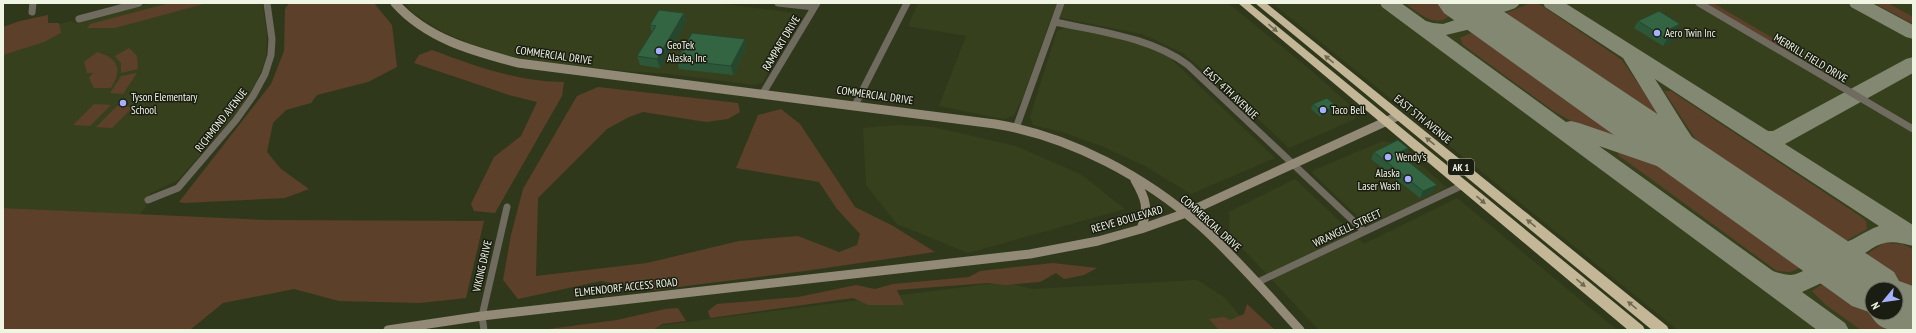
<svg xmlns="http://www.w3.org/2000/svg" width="1916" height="333" viewBox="0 0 1916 333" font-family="'PT Sans Narrow',sans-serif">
  <rect width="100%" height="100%" fill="#30381c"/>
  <path fill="#37401d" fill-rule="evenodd" d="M151,3H262L267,33L266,55L263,67L250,94L237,113L178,180L149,194L145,200L146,207L139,215L3,208V39L71,21L74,23H80Z
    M405,3H714L796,13L763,82L755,85L669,74L626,71L544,62L506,55L479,47L443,32L413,13Z
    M918,3H1228L1313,72L1350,105L1356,114L1355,119L1289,148L1239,101L1183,53L1142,34L1052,16L1023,97L1014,115L1005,119L992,117L939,106L966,36L908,26Z
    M1272,3H1913V330H1678ZM1872,289H1896V313H1872Z
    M1065,28L1128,40L1152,48L1169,57L1275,158L1191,194L1145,166L1099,145L1062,132L1033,125L1030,117L1057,31Z
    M897,125L933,127L1016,146L1082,175L1125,209L968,253L897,224L866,185L863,128Z
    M1383,141L1401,144L1414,155L1412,157L1447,188L1368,226L1312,173L1314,170Z
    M1295,179L1364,244L1457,198L1617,330H1319L1230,235L1229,212Z
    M1197,280L1224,297L1252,330H624L1004,282L1033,289Z"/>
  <path fill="#5c402a" d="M170,3H207L115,28H87L90,24Z
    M289,3H374L392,25L397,67L368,82L317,95L311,103L286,110L273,123L267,152L281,169L309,189L285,198L184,203L179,202L271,84L284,51L285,9Z
    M1405,3H1440L1452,13C1437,31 1419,13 1405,3Z
    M1531,3L1541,5L1622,60L1661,117L1654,119L1506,18V13Z
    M1705,3H1713L1793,50L1789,52L1784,50Z
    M1874,3H1888L1913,17V24Z
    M48,15V23H59L61,33L44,42L3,55V27L20,21Z
    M1475,31L1482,33L1624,135L1622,138L1571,121L1555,112L1463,45L1460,38Z
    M129,48L137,56L138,69L121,73V63L115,56Z
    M432,50C475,66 518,82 564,82L562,96L495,213L474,211L471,204L494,157L521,136L537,102L509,95L414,63L419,55Z
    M97,52C118,58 123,69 111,88H94L89,78L93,73H87L84,62Z
    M137,73L123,94L110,93L121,76Z
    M598,87L738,103L740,112L728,119L706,122L643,112L629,117L607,129L538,198L536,276L647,263L739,241L798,236L839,252L857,245L860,234L837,209L819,182L736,168L758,115L781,109L800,124L855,207L893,226L935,252L805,271L654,290L601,281L518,299L503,280L511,235L523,189L577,96Z
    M1671,91L1860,216L1866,221L1867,229L1846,241L1831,240L1706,155L1664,91Z
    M94,104L111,105L90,126L73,125Z
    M117,106L133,107L112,128L96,127Z
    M1619,153H1627L1681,173L1799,257L1803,267L1790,272L1777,271L1618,155Z
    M3,208L266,220L484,221L466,298L420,303L339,301L294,289L223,303L190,330H3Z
    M1884,243L1902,244L1913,249V295L1876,269L1867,254Z
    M1053,263L1097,268L1084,275L1064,279L1056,273L1040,282L1006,285L988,283L897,290L904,305H868L853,298L710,318L708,311L717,304L798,297L856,285L875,289L893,284L969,277L980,271Z
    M1824,283L1843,288L1872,309V313H1878L1902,330H1861L1826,305L1812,291Z
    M1247,304L1275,330H1219L1209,319L1224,317L1230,320L1244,314Z
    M678,308L686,321L662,324L653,330H541L617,320L665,309Z"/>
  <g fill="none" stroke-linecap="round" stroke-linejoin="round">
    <path fill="#828871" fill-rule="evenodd" d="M1380,3H1401L1426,21L1433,23L1443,24L1464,17L1475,16L1497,22L1508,27L1511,31L1508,35L1501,37L1475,28L1446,35L1566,122L1571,121L1579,123L1685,159L1623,58L1545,7L1543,3H1565L1768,131H1773L1906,59L1913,57V73L1785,144L1913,225V246C1905,244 1893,241 1885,243C1867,247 1861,262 1838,263L1873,276L1876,283L1872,290L1864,293L1839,282L1828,280L1802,292L1845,323L1849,330H1817L1382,7ZM1655,79L1879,226C1863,231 1846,248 1830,243C1820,241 1811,234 1801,231L1793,234L1789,240C1796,253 1816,258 1830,262C1815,262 1802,274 1791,275C1785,275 1779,273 1773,271L1599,146L1683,175L1712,189L1720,191L1728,189L1731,183C1726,174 1713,166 1706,157C1688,133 1672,105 1655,79Z
      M1452,3H1520C1517,8 1513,9 1507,11C1488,17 1473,15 1454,8Z
      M1849,3H1872L1913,25V39L1906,37L1851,7Z"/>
    <path fill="#828871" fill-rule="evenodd" d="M1437,3H1491L1894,272L1899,281L1913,286V330C1891,330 1880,333 1869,312L1852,306L1444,13ZM1872,289H1896V313H1872Z"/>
    <path stroke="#706b5f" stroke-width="7" d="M778,3L814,7
      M1699,3L1913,129
      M32,12L33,3
      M79,19L139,3
      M1055,22C1100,32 1150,37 1188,65L1364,231
      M763,93L817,3
      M855,105L907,3
      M1016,128L1061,3
      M148,200L178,188L236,120L253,96L265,74L271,55L272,39L267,3
      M1256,283L1463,185
      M484,330L482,316L507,207"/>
    <path stroke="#928a76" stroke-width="9" d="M395,3C427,39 473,51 518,63L995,124C1070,136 1146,177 1202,227C1237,259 1268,295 1300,330
      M1135,180C1146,199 1149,208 1141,229
      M388,330L482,316L1030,254L1098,241L1141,229L1186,213L1398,116"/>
    <path fill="#c3b797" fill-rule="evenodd" d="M1238,3H1249L1643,326L1645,330H1628Z
      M1255,3H1266L1667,326L1669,330H1652Z"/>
  </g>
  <path fill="#2d5739" d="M684,13L686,22L660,68L640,65L637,56L652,33L650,25Z
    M1638,21L1680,24L1675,32L1674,41L1663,46L1634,28Z
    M746,49L733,75L679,69L677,60Z
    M1313,104L1336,106L1334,111L1320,117L1311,109Z
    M1374,152L1405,156H1403L1433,192L1420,198L1371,159Z"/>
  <path fill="#24472e" d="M684,13L686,22L660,68L657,59Z
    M1680,24L1676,31L1666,36L1670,29Z
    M1678,34L1674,41L1663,46L1667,39Z
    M745,39L746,49L733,75L731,66Z
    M1336,106L1334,111L1320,117L1322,112Z
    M1408,148L1405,156L1395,160L1398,153Z
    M1437,185L1433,192L1420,198L1423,191Z"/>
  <path fill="#346542" stroke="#24472e" d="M659,10L684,13L657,59L637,56L656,26L650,25Z
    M1659,11L1680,24L1670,29L1678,34L1667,39L1638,21Z
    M692,33L745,39L731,66L677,60Z
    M1327,98L1336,106L1322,112L1313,104Z
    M1398,140L1408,148L1398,153L1437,185L1423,191L1374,152Z"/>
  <defs><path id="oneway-solid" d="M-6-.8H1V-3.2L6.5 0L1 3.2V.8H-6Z"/></defs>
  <g fill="#6e6a54">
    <use href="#oneway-solid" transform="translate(1273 28) rotate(40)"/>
    <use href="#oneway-solid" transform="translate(1329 59) rotate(-141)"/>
    <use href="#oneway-solid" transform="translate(1430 141) rotate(-141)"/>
    <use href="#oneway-solid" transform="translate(1481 200) rotate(40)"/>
    <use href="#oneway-solid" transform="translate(1531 223) rotate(-141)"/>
    <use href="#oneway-solid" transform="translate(1581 283) rotate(40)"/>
    <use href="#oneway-solid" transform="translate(1632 305) rotate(-141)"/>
  </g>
  <g fill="#a5b1fc" stroke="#1a1d11" stroke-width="1.5">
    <circle cx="1657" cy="33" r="4"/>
    <circle cx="659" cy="51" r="4"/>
    <circle cx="123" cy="103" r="4"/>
    <circle cx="1323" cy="110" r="4"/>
    <circle cx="1388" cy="157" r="4"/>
    <circle cx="1408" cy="179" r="4"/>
  </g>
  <g text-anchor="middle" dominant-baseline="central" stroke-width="3" stroke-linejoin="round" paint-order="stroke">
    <rect fill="#1a1d11" stroke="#afb4a4" stroke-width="1" x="1448" y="159" width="26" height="16" rx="3"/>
    <g font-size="10" font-weight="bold" fill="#eff4e3">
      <text x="1461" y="167">AK 1</text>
    </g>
    <g font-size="11" fill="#eff4e3" stroke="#1a1d11" text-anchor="start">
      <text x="1665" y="33">Aero Twin Inc</text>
      <text x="667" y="45">GeoTek<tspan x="667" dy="13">Alaska, Inc</tspan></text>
      <text x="131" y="97">Tyson Elementary<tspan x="131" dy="13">School</tspan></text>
      <text x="1331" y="110">Taco Bell</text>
      <text x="1396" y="157">Wendy's</text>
      <text x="1400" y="173" text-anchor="end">Alaska<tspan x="1400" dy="13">Laser Wash</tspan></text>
    </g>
    <g font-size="11" fill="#eff4e3" stroke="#1a1d11">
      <text transform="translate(781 43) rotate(-59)">RAMPART DRIVE</text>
      <text transform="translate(554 55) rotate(8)">COMMERCIAL DRIVE</text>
      <text transform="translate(1811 58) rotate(31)">MERRILL FIELD DRIVE</text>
      <text transform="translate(1231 93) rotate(43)">EAST 4TH AVENUE</text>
      <text transform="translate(875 95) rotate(8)">COMMERCIAL DRIVE</text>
      <text transform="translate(1423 119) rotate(39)">EAST 5TH AVENUE</text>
      <text transform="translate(221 120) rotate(-52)">RICHMOND AVENUE</text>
      <text transform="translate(1127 219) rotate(-16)">REEVE BOULEVARD</text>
      <text transform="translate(1211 223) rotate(42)">COMMERCIAL DRIVE</text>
      <text transform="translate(1347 228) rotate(-25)">WRANGELL STREET</text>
      <text transform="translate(482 266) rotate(-77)">VIKING DRIVE</text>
      <text transform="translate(626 287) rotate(-6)">ELMENDORF ACCESS ROAD</text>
    </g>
  </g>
  <rect width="1916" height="333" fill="none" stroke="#eff4e3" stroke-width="8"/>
  <g transform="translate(1884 301) rotate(241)"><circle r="19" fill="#1a1d11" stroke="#6f7365"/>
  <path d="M0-3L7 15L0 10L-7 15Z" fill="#a5b1fc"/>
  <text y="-6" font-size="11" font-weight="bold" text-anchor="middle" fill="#eff4e3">N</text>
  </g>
</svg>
